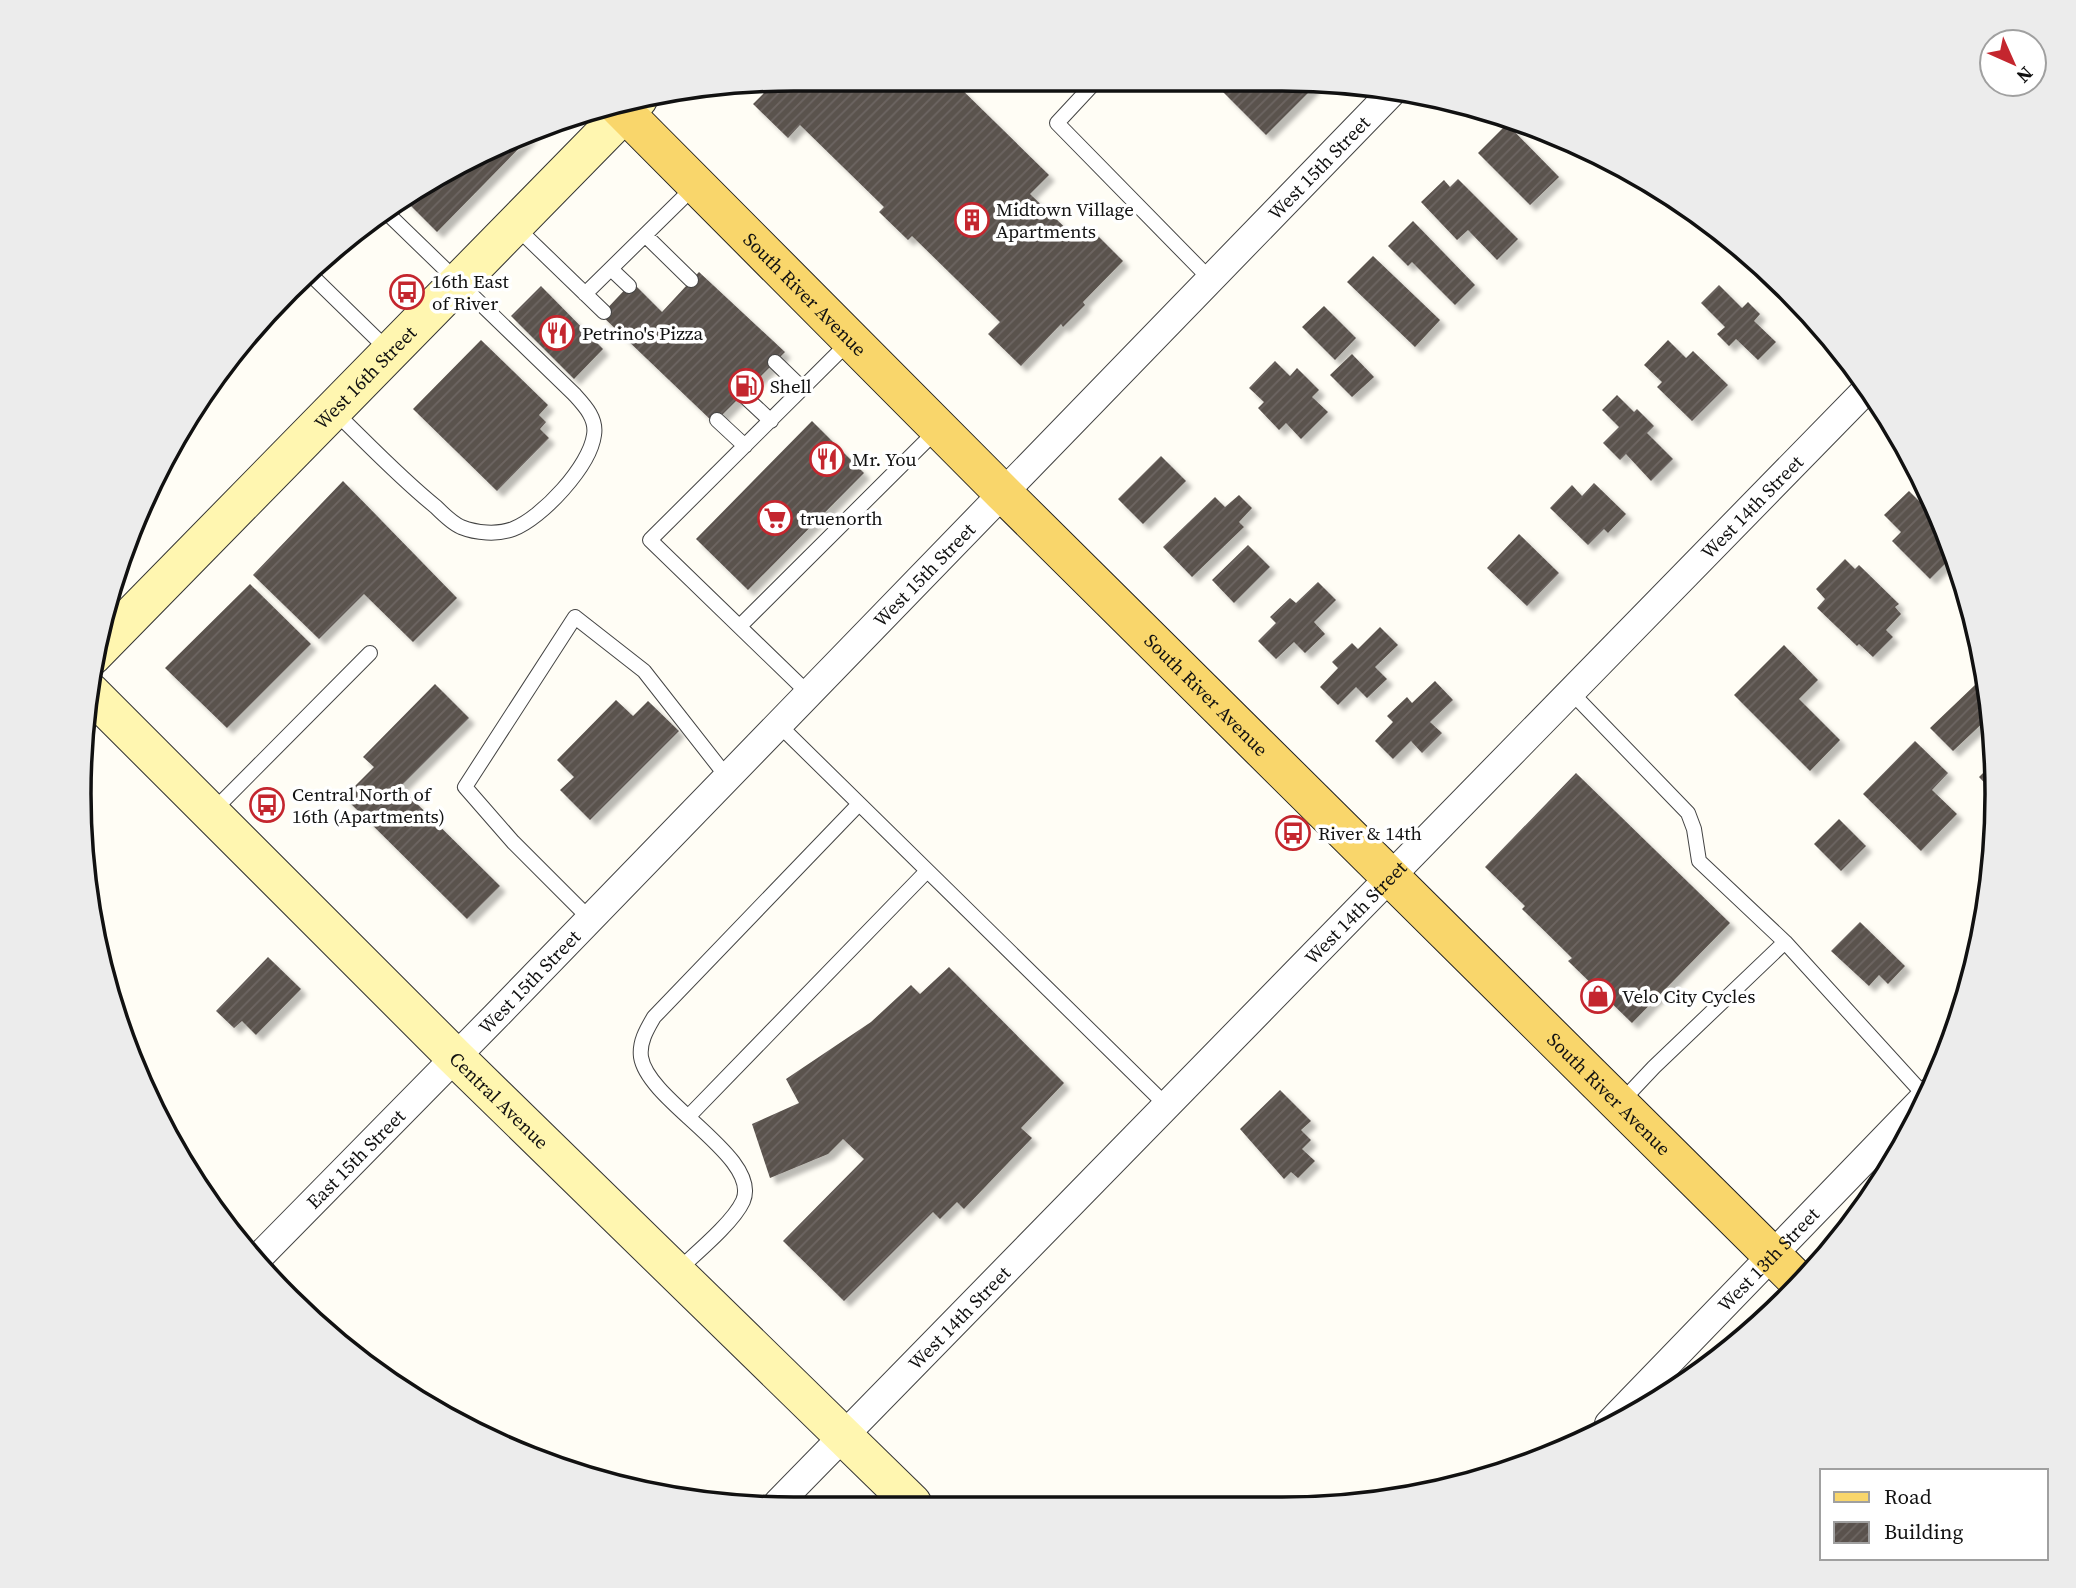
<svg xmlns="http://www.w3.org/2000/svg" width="2076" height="1588" viewBox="0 0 2076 1588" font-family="'Source Serif 4',serif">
  <defs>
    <pattern id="building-hatch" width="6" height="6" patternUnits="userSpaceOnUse" patternTransform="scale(1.75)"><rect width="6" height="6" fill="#5a524d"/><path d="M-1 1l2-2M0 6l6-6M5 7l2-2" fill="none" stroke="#6d6662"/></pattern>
    <filter id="shadow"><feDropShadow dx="6" dy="6" stdDeviation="2" flood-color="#0004"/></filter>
  </defs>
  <rect width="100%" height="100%" fill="#fffdf5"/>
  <path fill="url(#building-hatch)" filter="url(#shadow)" d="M794,79H951L1049,175L1030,194L1078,240L1090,228L1123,261L1083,302L1085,305L1063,327L1061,324L1021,366L988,334L1000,322L912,236L908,240L879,212L884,207L800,125L788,138L753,104L776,81Z
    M1235,80H1310L1315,86L1266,135L1223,92Z
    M1507,124L1559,177L1530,205L1478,153Z
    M533,134L437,232L404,199L436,175Z
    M1458,179L1518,239L1497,260L1468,230L1457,240L1421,202L1444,180L1450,187Z
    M1413,221L1475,285L1455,305L1412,262L1408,266L1388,246Z
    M1373,256L1440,320L1415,347L1347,282Z
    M699,272L785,352L714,423L601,315L632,282L662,312Z
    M1719,285L1742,308L1748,302L1760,314L1754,321L1776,342L1758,360L1736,339L1729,346L1717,334L1725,327L1701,303Z
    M541,286L603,349L574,379L511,316Z
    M1324,306L1356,338L1335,360L1302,327Z
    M481,340L548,405L539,415L546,422L540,429L549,438L497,491L413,409Z
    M1668,340L1686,358L1693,351L1728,385L1692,421L1657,387L1662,382L1644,365Z
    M1352,354L1374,377L1352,397L1330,375Z
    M1275,361L1290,376L1297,368L1319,390L1312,397L1328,412L1301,439L1286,423L1279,430L1258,408L1264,402L1249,388Z
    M1617,395L1634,412L1637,409L1654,426L1647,433L1673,459L1651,481L1626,454L1620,460L1603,443L1619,427L1602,410Z
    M812,421L864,473L748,590L696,539Z
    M1161,456L1186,481L1143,524L1118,499Z
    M343,481L457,598L413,642L364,594L319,639L253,575Z
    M1594,483L1626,514L1608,533L1604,529L1588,545L1550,508L1572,485L1582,496Z
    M1909,491L1925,507L1931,502L1936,507L1943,520L1956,563L1951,558L1930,579L1892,541L1901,532L1884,515Z
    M1239,495L1252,508L1239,522L1244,527L1192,577L1163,547L1215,497L1225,507Z
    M1519,534L1559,573L1527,606L1487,568Z
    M1248,545L1270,567L1234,603L1212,580Z
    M1845,559L1855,569L1859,565L1899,604L1895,607L1901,614L1886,630L1893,637L1873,657L1859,644L1857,646L1817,608L1825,599L1816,589Z
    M1318,582L1336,600L1314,622L1325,634L1305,653L1294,642L1276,659L1258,641L1276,623L1270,617L1290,598L1296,603Z
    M250,584L311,644L227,728L165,668Z
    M1380,627L1398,645L1375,667L1387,679L1367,698L1356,687L1338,705L1320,687L1338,668L1332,662L1352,643L1358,649Z
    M1784,645L1818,680L1799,699L1840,740L1810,771L1734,695Z
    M1435,681L1453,700L1430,722L1442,733L1422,753L1411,741L1393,759L1375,741L1393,722L1387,716L1407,697L1412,703Z
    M435,684L469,718L400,787L500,886L467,919L344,797L374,767L363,757Z
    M1975,685L1988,698L1990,716L1953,751L1930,728Z
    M616,700L633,716L648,701L679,731L590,820L560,790L574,777L557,760Z
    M1915,741L1948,773L1932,790L1957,814L1921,851L1863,794Z
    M1994,762L1997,794V796L1979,777Z
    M1576,773L1730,923L1632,1023L1568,961L1572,958L1522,909L1525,906L1485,867Z
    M1839,819L1866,846L1841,871L1814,844Z
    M1860,922L1905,966L1888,984L1879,975L1869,986L1831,951Z
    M268,957L301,989L256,1035L242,1021L234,1028L216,1011Z
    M949,967L1064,1083L1021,1128L1032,1138L964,1209L957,1202L940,1219L933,1212L844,1301L783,1241L864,1159L843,1139L828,1154L770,1178L752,1124L799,1103L786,1079L871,1022L911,985L920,994Z
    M1280,1090L1311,1121L1301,1130L1311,1140L1302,1149L1315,1161L1298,1178L1291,1172L1284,1179L1240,1129Z"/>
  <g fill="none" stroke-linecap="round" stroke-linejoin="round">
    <g stroke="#444" stroke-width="16">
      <path id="lane" d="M1097,80L1057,123L1210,279
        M515,226L604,312
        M645,235L691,280
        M611,269L629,286
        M309,273L388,350
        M585,294L695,186
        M775,362L803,389
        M742,394L771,421
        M335,412C368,444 400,478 436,507C443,514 452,523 461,527C476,533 497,535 513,529C542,518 590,466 594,435C597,418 584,405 574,394L387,213
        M717,420L745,446
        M740,626L937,430
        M1571,692L1688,813L1694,829L1699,861L1785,942L1926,1097
        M808,693L650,540L850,341
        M778,724L1167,1106
        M212,812L370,653
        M590,919L513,842L465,787L575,617L644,671L727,777
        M1621,1102L1654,1067L1785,942
        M688,1117L927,871
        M676,1272C695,1254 733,1223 743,1201C762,1157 648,1102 641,1057C639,1042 647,1029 654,1017L858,805"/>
    </g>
    <g stroke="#444" stroke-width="30">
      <g id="street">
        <path id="s1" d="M256,1260L495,1017L1393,91"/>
        <path id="s2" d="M1609,1424L1929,1093"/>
        <path id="s3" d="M778,1503L1869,387"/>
      </g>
    </g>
    <g stroke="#333" stroke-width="40">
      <g id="secondary">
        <path id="s4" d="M92,656L638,99"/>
        <path id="s5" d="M90,692L455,1057L912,1503"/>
      </g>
    </g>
    <g stroke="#222" stroke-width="40">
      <g id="primary">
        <path id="s6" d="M614,102L1003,493L1801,1284"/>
      </g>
    </g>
    <use href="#lane" stroke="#fff" stroke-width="14"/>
    <use href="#street" stroke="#fff" stroke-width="28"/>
    <use href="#secondary" stroke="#fff6b0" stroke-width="38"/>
    <use href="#primary" stroke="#f9d66b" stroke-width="38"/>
  </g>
  <defs>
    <g id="building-ring" transform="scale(1.75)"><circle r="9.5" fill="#fff" stroke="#c4262e" stroke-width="1.5"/><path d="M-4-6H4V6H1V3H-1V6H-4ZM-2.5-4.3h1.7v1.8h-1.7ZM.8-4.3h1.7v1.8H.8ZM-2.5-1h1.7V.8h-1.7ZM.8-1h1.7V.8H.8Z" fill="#c4262e"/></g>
    <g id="bus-ring" transform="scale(1.75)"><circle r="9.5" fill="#fff" stroke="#c4262e" stroke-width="1.5"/><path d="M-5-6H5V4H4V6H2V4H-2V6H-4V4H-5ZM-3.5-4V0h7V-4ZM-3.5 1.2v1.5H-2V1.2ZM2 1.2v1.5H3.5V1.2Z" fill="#c4262e"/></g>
    <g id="restaurant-ring" transform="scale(1.75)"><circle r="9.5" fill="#fff" stroke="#c4262e" stroke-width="1.5"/><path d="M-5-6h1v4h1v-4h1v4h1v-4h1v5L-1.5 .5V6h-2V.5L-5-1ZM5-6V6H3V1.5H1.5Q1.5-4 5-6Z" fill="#c4262e"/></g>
    <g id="fuel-ring" transform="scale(1.75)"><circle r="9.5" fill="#fff" stroke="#c4262e" stroke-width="1.5"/><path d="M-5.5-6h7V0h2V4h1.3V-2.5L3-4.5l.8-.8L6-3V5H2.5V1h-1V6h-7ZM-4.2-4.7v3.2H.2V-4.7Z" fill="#c4262e"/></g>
    <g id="supermarket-ring" transform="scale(1.75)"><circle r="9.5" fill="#fff" stroke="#c4262e" stroke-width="1.5"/><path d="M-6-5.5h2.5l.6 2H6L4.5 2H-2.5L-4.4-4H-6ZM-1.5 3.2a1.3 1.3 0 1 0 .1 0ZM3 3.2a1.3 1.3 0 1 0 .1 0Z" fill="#c4262e"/></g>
    <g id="shop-ring" transform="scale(1.75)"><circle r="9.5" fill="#fff" stroke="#c4262e" stroke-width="1.5"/><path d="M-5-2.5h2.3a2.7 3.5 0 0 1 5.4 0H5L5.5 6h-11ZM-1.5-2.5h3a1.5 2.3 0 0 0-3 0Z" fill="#c4262e"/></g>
  </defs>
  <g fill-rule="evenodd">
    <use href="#building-ring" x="972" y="220"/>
    <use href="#bus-ring" x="407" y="292"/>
    <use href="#restaurant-ring" x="557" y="333"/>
    <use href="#fuel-ring" x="746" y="386"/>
    <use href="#restaurant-ring" x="827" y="459"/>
    <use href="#supermarket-ring" x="775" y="518"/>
    <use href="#bus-ring" x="267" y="805"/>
    <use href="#bus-ring" x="1293" y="833"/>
    <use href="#shop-ring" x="1598" y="996"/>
  </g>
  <g text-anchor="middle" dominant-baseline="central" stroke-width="7" stroke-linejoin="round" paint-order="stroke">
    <g font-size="19" fill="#111" stroke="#fff">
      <text stroke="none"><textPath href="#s1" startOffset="1524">West 15th Street</textPath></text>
      <text stroke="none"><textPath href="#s6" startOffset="271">South River Avenue</textPath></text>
      <text stroke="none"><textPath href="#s4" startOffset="390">West 16th Street</textPath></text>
      <text stroke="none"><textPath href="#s3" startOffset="1393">West 14th Street</textPath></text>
      <text stroke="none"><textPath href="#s1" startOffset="957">West 15th Street</textPath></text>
      <text stroke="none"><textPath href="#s6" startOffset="838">South River Avenue</textPath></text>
      <text stroke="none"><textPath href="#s3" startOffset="826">West 14th Street</textPath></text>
      <text stroke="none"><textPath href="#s1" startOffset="390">West 15th Street</textPath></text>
      <text stroke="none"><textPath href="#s6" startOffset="1405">South River Avenue</textPath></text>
      <text stroke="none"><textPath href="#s5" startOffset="578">Central Avenue</textPath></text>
      <text stroke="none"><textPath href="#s1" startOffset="142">East 15th Street</textPath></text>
      <text stroke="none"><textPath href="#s2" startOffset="229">West 13th Street</textPath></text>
      <text stroke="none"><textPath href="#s3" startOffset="259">West 14th Street</textPath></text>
    </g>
    <g font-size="19" fill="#111" stroke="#fff" text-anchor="start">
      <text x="996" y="209">Midtown Village<tspan x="996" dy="22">Apartments</tspan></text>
      <text x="432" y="281">16th East<tspan x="432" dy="22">of River</tspan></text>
      <text x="582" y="333">Petrino's Pizza</text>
      <text x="770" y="386">Shell</text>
      <text x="852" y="459">Mr. You</text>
      <text x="800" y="518">truenorth</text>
      <text x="292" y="794">Central North of<tspan x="292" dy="22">16th (Apartments)</tspan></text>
      <text x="1318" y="833">River &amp; 14th</text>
      <text x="1622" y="996">Velo City Cycles</text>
    </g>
  </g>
  <path d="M0 0H2076V1588H0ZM794 91H1282A703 703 0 0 1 1985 794V794A703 703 0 0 1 1282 1497H794A703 703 0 0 1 91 794V794A703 703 0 0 1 794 91Z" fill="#ececec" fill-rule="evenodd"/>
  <path fill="none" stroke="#111" stroke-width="3.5" d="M794 91H1282A703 703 0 0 1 1985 794V794A703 703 0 0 1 1282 1497H794A703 703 0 0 1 91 794V794A703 703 0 0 1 794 91Z"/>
  <rect x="1820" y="1469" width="228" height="91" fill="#ffffff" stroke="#a0a0a0" stroke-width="2"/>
  <rect x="1834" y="1492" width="35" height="10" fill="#f9d66b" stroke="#a0a0a0" stroke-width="2"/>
  <text x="1884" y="1504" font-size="21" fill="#111111">Road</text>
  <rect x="1834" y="1522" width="35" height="21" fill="url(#building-hatch)" stroke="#a0a0a0" stroke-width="2"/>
  <text x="1884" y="1539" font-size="21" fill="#111111">Building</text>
  <g transform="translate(2013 63) rotate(135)"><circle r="33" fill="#ffffff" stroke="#a0a0a0" stroke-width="2"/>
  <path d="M0-5L12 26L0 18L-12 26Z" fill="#c4262e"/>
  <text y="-10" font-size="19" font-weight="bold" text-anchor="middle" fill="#111111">N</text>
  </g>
</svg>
